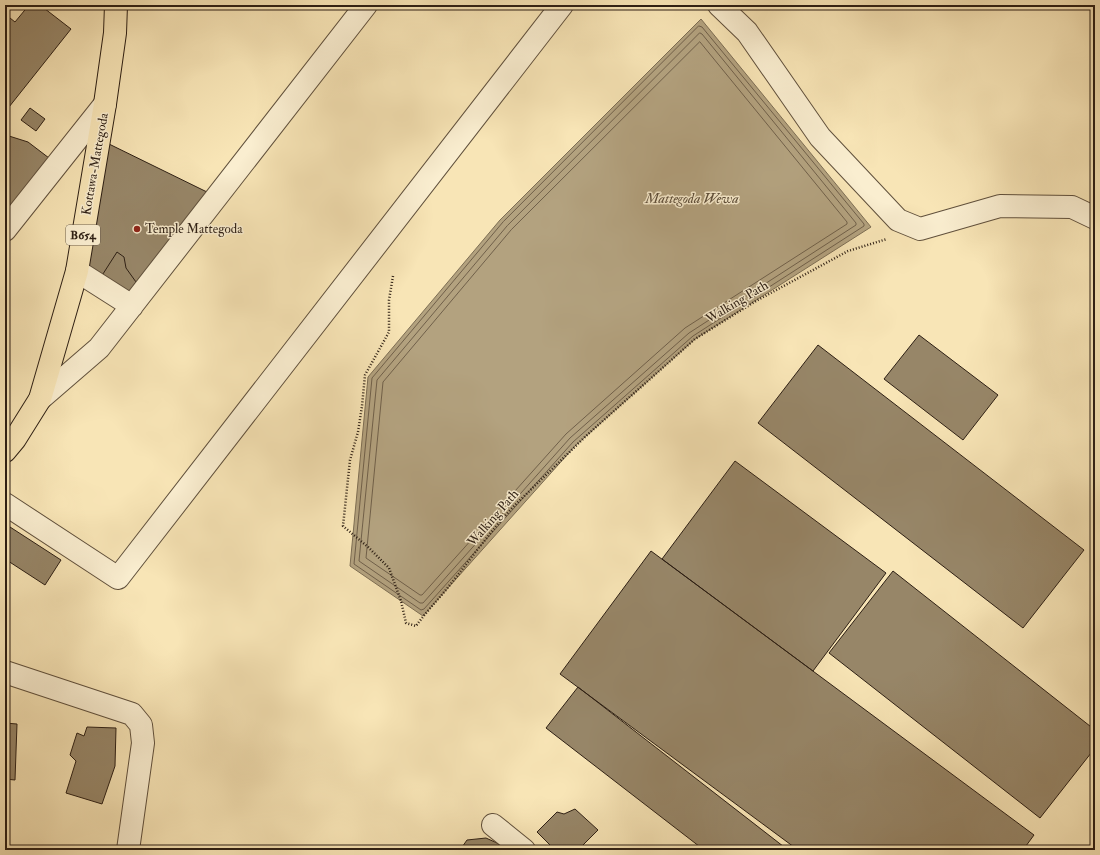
<svg xmlns="http://www.w3.org/2000/svg" width="1100" height="855" viewBox="0 0 1100 855" font-family="'IM FELL Double Pica',serif">
  <rect width="100%" height="100%" fill="#f8e5b6"/>
  <filter id="stains"><feTurbulence type="fractalNoise" baseFrequency=".005" numOctaves="4"/><feColorMatrix values="0 0 0 0 .2 0 0 0 0 .09 0 0 0 0 .02 0 0 0 .5 -.17"/></filter>
  <radialGradient id="worn" r=".72"><stop offset=".6" stop-color="#630" stop-opacity="0"/><stop offset="1" stop-color="#630" stop-opacity=".3"/></radialGradient>
  <path fill="#b3a27f" stroke="#7d6e54" d="M701,19L871,227L695,339L576,445L423,616L350,566L368,377L500,220Z"/>
  <g fill="none" stroke-linecap="round" stroke-linejoin="round">
    <path stroke="#70604a" stroke-width="1" d="M699,26L702,27L864,224V226L693,336L573,442L424,609L421,610L354,564L372,378L503,222Z
      M700,33L702,34L856,223V225L689,333L570,438L423,603H420L359,561L377,380L507,226Z
      M700,42L847,222V224L685,328L566,434L422,595H420L366,558L383,382L511,230Z"/>
  </g>
  <path fill="#978668" stroke="#2d1f14" d="M29,5H40L71,29L9,107L5,104V14L15,22Z
    M30,108L45,119L36,131L21,120Z
    M9,136L28,142L49,158L5,216V142Z
    M109,144L209,193L133,297L84,266Z
    M117,252L124,257L126,268L136,282L128,294L101,277Z
    M919,335L998,395L963,440L884,379Z
    M818,345L1084,550L1023,628L758,423Z
    M735,461L886,573L813,671L662,559Z
    M10,527L61,560L45,585L5,559V536Z
    M651,551L1034,835L1023,850H798L560,674Z
    M893,571L1095,730V748L1040,818L829,653Z
    M578,687L788,850H704L546,728Z
    M5,723L17,724L15,780L5,779Z
    M87,727L116,728L115,766L102,804L66,793L76,761L70,755L77,733L84,736Z
    M575,809L598,830L578,850H555L537,832L557,812L564,814Z
    M486,838L497,843L504,850H460L467,840Z"/>
  <g fill="none" stroke-linecap="round" stroke-linejoin="round">
    <g stroke="#60503c" stroke-width="24">
      <path id="street" d="M719,5L747,32L820,137L898,220L920,229L1000,206L1072,207L1095,218
        M5,230L105,104
        M77,271L132,306
        M40,399L99,348L366,5
        M5,504L118,578L562,5
        M5,672L132,714L141,725L143,743L128,850
        M493,825L524,850"/>
    </g>
    <g stroke="#2d1f14" stroke-width="24">
      <path id="primary" d="M5,451L15,439L40,399L77,271L105,104L115,33L116,5"/>
    </g>
    <path stroke="#2d1f14" stroke-width="2.5" stroke-dasharray="1 2" stroke-linecap="butt" d="M393,276L389,300V332L365,375L362,406L358,432L350,460L343,526L368,547L389,568L401,601L406,623L416,626C426,612 438,600 449,586C471,559 491,530 515,505L586,436L695,339L756,301L848,251L887,239"/>
    <use href="#street" stroke="#faeed0" stroke-width="22"/>
    <use href="#primary" stroke="#f8e5b6" stroke-width="22"/>
  </g>
  <circle fill="#8f2418" stroke="#faeed0" stroke-width="1.5" cx="137" cy="229" r="4"/>
  <g text-anchor="middle" dominant-baseline="central" stroke-width="3" stroke-linejoin="round" paint-order="stroke">
    <rect fill="#faeed0" stroke="#6a5d4c" stroke-width="1" x="66" y="225" width="34" height="20" rx="3"/>
    <g font-size="12" font-weight="bold" fill="#2d1f14">
      <text x="83" y="235">B654</text>
    </g>
    <g font-size="13" fill="#2d1f14" stroke="#faeed0">
      <text transform="translate(95 164) rotate(-80)">Kottawa-Mattegoda</text>
      <text transform="translate(737 302) rotate(-31)">Walking Path</text>
      <text transform="translate(493 518) rotate(-49)">Walking Path</text>
    </g>
    <g font-size="13" fill="#2d1f14" stroke="#faeed0" text-anchor="start">
      <text x="145" y="229">Temple Mattegoda</text>
    </g>
    <g font-size="14" font-style="italic" fill="#5c4d39" stroke="#faeed0">
      <text x="692" y="198">Mattegoda Wewa</text>
    </g>
  </g>
  <rect width="1100" height="855" fill="none" stroke="#f8e5b6" stroke-width="20"/>
  <rect x="6" y="6" width="1088" height="843" fill="none" stroke="#2d1f14" stroke-width="2"/>
  <rect x="10" y="10" width="1080" height="835" fill="none" stroke="#2d1f14"/>
  <rect width="100%" height="100%" filter="url(#stains)"/>
  <rect width="100%" height="100%" fill="url(#worn)"/>
</svg>
